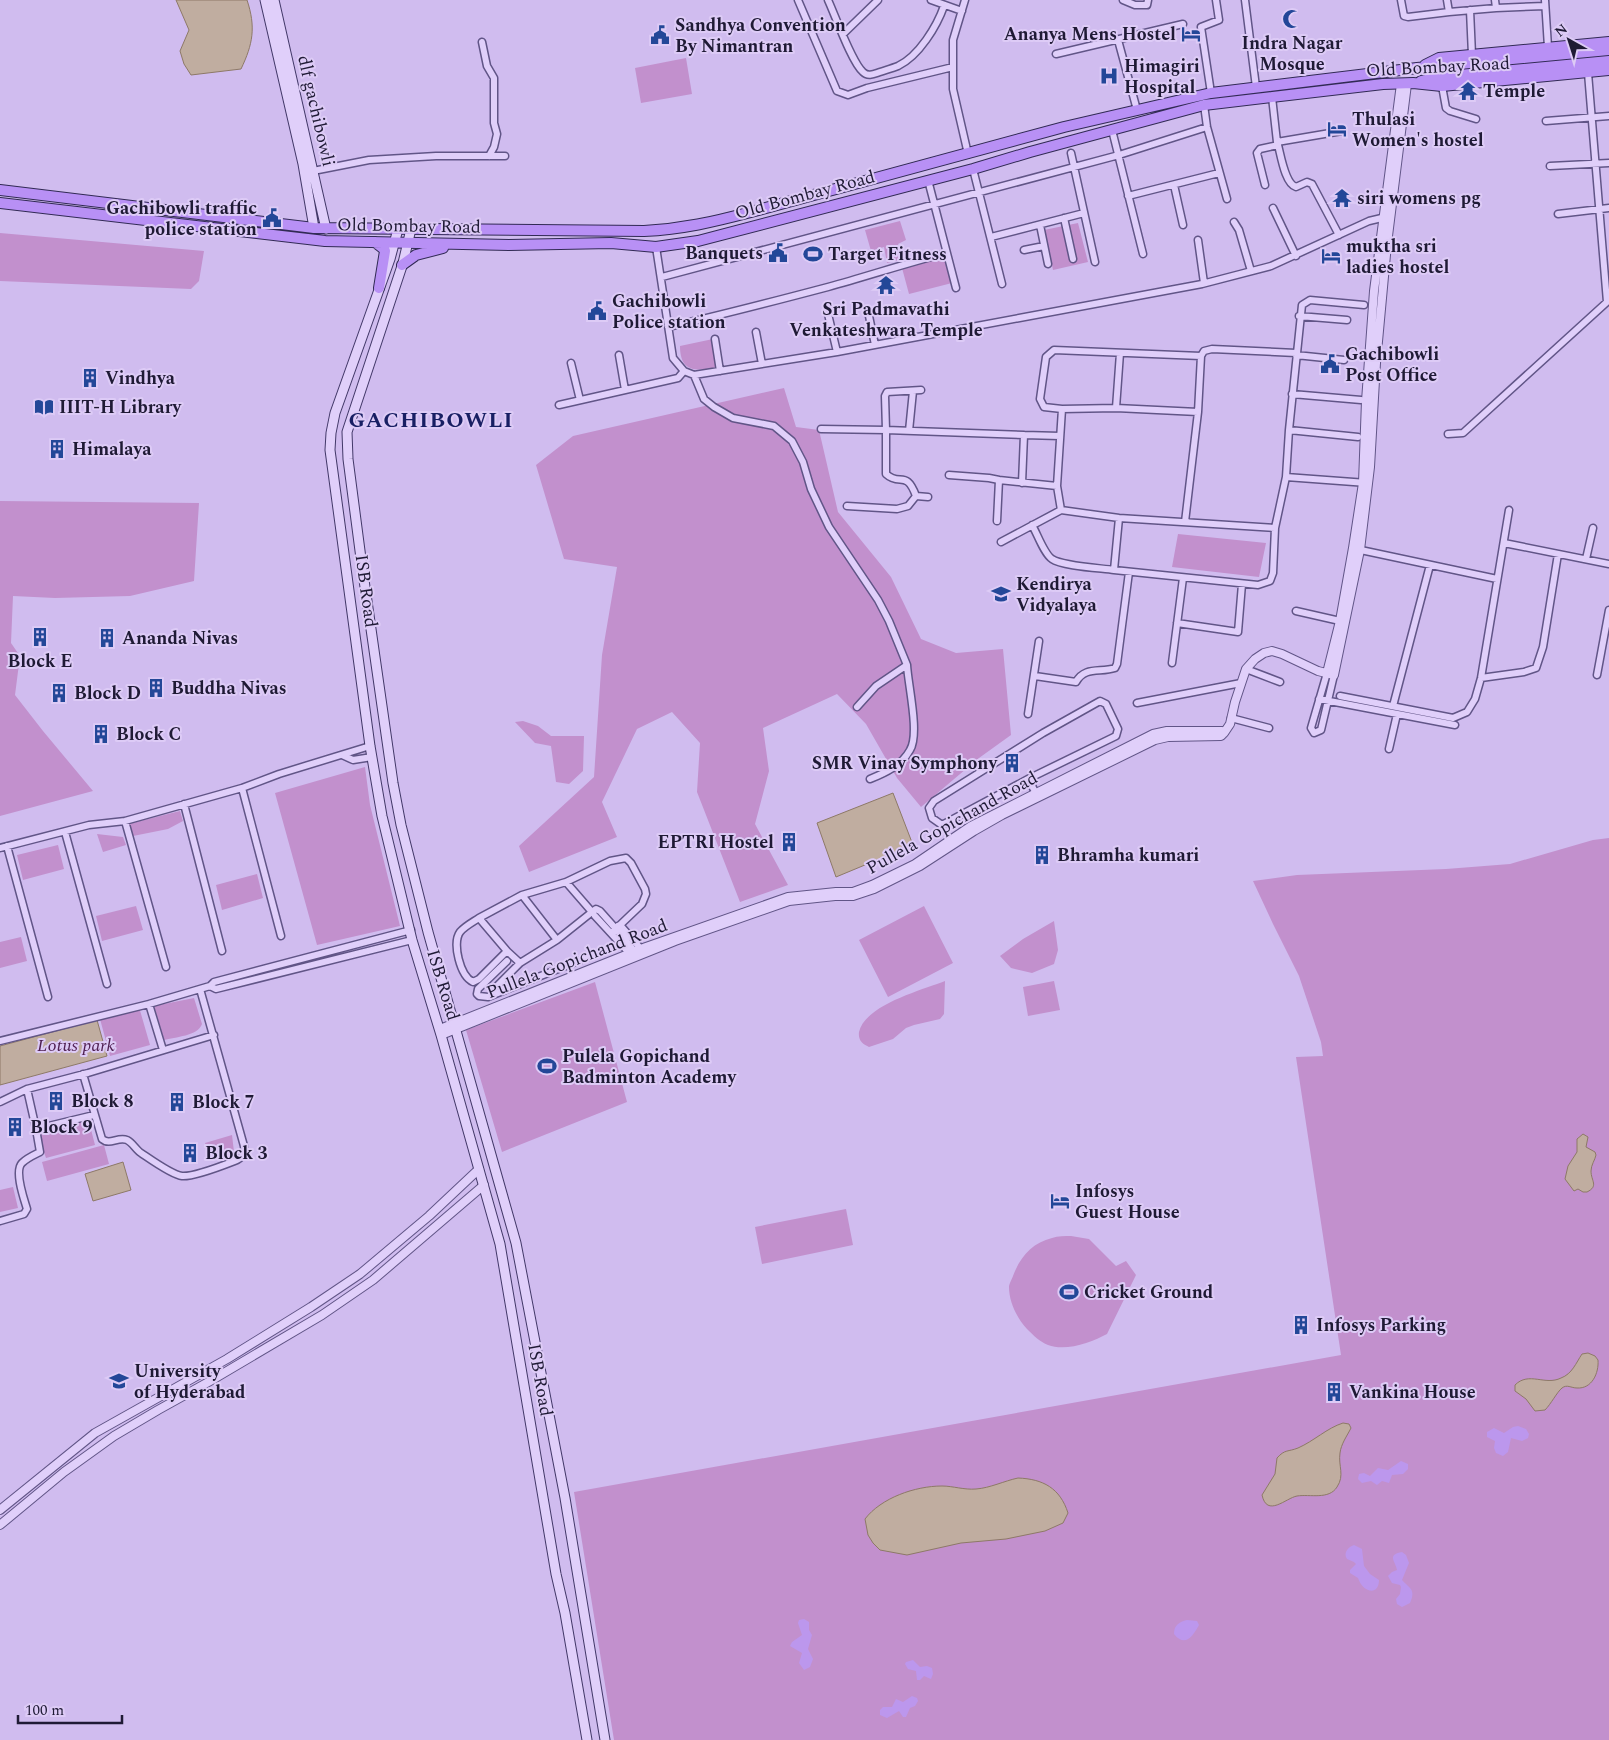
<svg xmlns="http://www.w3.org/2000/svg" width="1609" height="1740" viewBox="0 0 1609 1740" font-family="Spectral,serif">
  <rect width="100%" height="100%" fill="#d0bcef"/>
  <path fill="#c290cd" d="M686,58L692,94L641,103L635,68Z
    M900,221L906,240L898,244L903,259L887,263L884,247L871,251L865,230Z
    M1078,223L1088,262L1053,270L1044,230Z
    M0,233L204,251L199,281L191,289L0,281Z
    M944,258L952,283L909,294L902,268Z
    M713,339L718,367C698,371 680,374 680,346Z
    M784,388L796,427L819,430L838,512L891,577L921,639L956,653L1003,649L1011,735L979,758L921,807L897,778L866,724L837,694L763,728L769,771L755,824L788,885L740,902L697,792L700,743L672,712L637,729L602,802L617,837L529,872L519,846L594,777L602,655L617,567L564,559L536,465L573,436Z
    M0,501L199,503L194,581L130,596L55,598L13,596L11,643L20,656L15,695L43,731L93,791L0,816Z
    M1178,534L1266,543L1259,577L1172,567Z
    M523,721L538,726L551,736H584L583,771L569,784L556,782L551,746L535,743L515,722Z
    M365,767L370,805L400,926L317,945L275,793Z
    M180,811L183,821L168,829L133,836L128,824Z
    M97,834L123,837L126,845L103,852Z
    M1609,838V1740H614L574,1492L1341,1355L1296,1057L1323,1056L1321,1042L1299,976L1273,924L1253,881L1297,875L1446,869L1510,864L1593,840Z
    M58,845L64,869L23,880L17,855Z
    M257,874L263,898L222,910L216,885Z
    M136,906L143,930L102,941L96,916Z
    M924,906L953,963L888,997L859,940Z
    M1054,921L1058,950L1054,964L1032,973L1011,968L1000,956L1023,939Z
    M21,937L27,961L0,968V942Z
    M945,981L944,1014L940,1019L914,1025L906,1028L893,1039L869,1047C862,1044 858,1040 859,1032C865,1005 922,990 945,981Z
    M1054,981L1060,1010L1028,1016L1023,987Z
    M595,982L627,1102L502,1152L466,1030Z
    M194,998L202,1024C198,1036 175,1037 164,1040L154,1006Z
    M139,1007L150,1045L110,1056L100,1019Z
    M88,1118L95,1145L46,1158L36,1129Z
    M232,1135L234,1152L210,1157L205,1143Z
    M104,1145L109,1164L47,1181L42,1162Z
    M13,1187L18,1208L0,1212V1190Z
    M846,1209L853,1245L762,1264L755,1227Z
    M1071,1236L1089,1239L1116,1266L1126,1261L1136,1275L1107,1334C1092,1342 1066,1352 1048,1345C1040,1342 1033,1335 1027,1329C1017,1318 1009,1302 1009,1287C1009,1284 1012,1279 1013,1276C1020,1257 1032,1243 1052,1238C1058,1236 1065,1236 1071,1236Z"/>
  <path fill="#bc97ed" d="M1518,1426L1526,1429L1529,1434L1528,1438L1522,1441L1511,1438L1508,1452L1503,1456L1496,1453L1494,1448L1495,1441L1487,1437V1432L1494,1428L1504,1433L1513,1427Z
    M1401,1461L1408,1464V1469L1403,1474L1392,1475L1389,1483L1382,1481L1377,1485L1371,1481L1362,1483L1358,1479L1359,1474L1364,1473L1370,1476L1378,1468L1388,1470Z
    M1354,1545L1362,1549L1364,1566L1370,1574L1379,1580C1379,1596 1363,1593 1358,1578L1350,1573V1570L1356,1564L1354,1562L1347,1559C1343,1553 1348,1547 1354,1545Z
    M1402,1552L1406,1555L1409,1563L1402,1580C1410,1589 1416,1589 1410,1603L1402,1607L1397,1604L1396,1599L1400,1594L1401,1587L1400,1585L1392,1583L1388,1576L1392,1572L1397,1570C1396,1562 1386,1555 1402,1552Z
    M804,1619L809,1622V1630L812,1635L808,1649L813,1659L810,1667L804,1670L799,1663L802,1653L790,1646L792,1642L802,1635L798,1623L799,1620Z
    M1187,1620L1197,1621L1199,1625C1193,1636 1185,1648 1174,1634C1174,1625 1179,1622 1187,1620Z
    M913,1660L920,1667L927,1666L932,1668L933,1674L931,1679L924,1676L920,1680H917L916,1671L908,1669L905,1664L906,1662Z
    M912,1696L917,1698L918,1701L915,1706L910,1708L906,1717H903L899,1711L887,1718L880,1715V1710L883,1707H892L896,1699L903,1702Z"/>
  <path fill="#c0ada0" stroke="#8d7967" d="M176,0H247C256,27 253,44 241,69L191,75L184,64L180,51L189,30Z
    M893,793L913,845L836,877L817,823Z
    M97,1020L107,1056L0,1085V1046Z
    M1583,1134L1588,1137L1586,1147L1595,1152L1596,1155C1595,1160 1591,1165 1591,1171C1591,1181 1599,1186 1587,1192H1583L1578,1189L1574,1191L1565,1179L1568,1166L1577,1152V1139Z
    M123,1162L131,1190L93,1201L85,1174Z
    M1588,1353L1595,1356L1598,1360C1599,1373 1592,1389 1577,1388C1571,1388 1567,1384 1562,1388C1557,1392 1551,1404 1545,1410L1535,1411L1526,1399L1515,1391V1385C1529,1371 1545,1386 1561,1378C1572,1374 1576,1363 1582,1354Z
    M1343,1423L1349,1424L1351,1428C1347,1436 1341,1444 1340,1453C1338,1466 1345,1475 1337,1487C1329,1500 1310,1494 1297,1496C1286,1498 1267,1518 1262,1495L1275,1474L1277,1458C1285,1449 1288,1452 1298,1448C1314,1441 1327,1428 1343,1423Z
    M1018,1478C1043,1479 1060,1488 1068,1513L1063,1523L1045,1531L1006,1539L961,1543L907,1555L880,1550L873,1543L868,1535L865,1519C881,1498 915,1486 942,1486C953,1486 964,1490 976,1489C990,1488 1004,1481 1018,1478Z"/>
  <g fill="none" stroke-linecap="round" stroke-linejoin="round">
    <g stroke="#615587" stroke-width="9">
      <path id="minor" d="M798,0L837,91L848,95L867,88L953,67
        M828,0C835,15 852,63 863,72C868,77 874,74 880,72C886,70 893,68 898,66C919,56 937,26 944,6
        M931,0L962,11
        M965,0L953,40V89L968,154
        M1123,0L1135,5H1147L1148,0
        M1245,0L1256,87
        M1401,0L1404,16L1408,17L1449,12L1496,8L1495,0
        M1447,0L1449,12
        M1545,0L1548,47
        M1496,8L1545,6
        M1470,10L1472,55
        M843,34L878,0
        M1118,40L1137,110
        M482,42L487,66L494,78V123L497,134L494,147L489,156
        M1056,54L1183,24
        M1442,86L1446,108L1450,111L1476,119
        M1211,93L1201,27L1219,20L1216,0
        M1272,97L1277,142
        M1204,105L1207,127L1227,199
        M1546,121L1609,116
        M1112,130L1143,254
        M1278,145C1281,156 1285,184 1296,187L1307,182L1312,184L1339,235
        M1071,153L1095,262
        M1550,166L1609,163
        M973,169L1002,284
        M313,171L369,160L436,156H505
        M928,180L956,288
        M1174,185L1183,225
        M1265,185L1257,153L1260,149L1278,145L1277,142L1342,131
        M1128,196L1219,173
        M1273,208L1296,256
        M1558,214L1609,208
        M1064,218L1073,259
        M1234,222L1239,230L1251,271
        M1040,225L1048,264
        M991,237L1084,213
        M1198,240L1204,283
        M656,247L673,358L684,371L694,375L837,352L1202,284L1271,266L1369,221L1386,217
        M1024,250L1044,246
        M662,277L1119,155L1207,127
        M828,314L837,352
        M869,316L875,345
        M1299,316L1347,320
        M668,327C722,315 775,301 828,287C868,276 907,263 946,253
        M756,332L762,364
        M715,339L720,371
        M619,355L625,390
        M1296,355L1344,360
        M571,363L580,400
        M694,375L704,399L714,407L733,418L774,426L792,441L803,462L811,489L829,527L878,600L889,621L907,665L876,686L857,707
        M921,390L887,392L885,396L886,430L1024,435
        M1292,394L1361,400
        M559,405L678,378L684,371
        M1116,408L1120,353
        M1062,409L1044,407L1040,399L1046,357L1054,350L1201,356
        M821,429L886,430V474C900,487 906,469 916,496L928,497
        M1289,430L1358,437
        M909,431L913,391
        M1448,434L1463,433L1607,302L1588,73
        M949,475L989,478L999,480
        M1286,477L1367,483
        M1022,483L1024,435L1060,436
        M847,506L897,509L908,506L916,496
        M1119,518L1114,570L1258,585L1270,581L1273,573L1275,528L1286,477L1289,430L1302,305L1310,300L1364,305
        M997,521L999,480L1057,486
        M1185,522L1198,412
        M1032,525C1037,533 1044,554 1052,559C1062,566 1099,568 1114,570
        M1275,528L1119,518L1061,510L1057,486L1062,409L1116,408L1198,412L1201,356L1204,351L1212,349L1296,353
        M1001,542L1061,510
        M1504,543L1609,564
        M1356,549L1497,579
        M1586,559L1593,528
        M1296,611L1340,621
        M1177,623L1238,632L1242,584
        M1172,663L1183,578
        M1246,669L1280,682
        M1327,673L1311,728L1314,733L1321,730L1334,675
        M1597,675L1609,610
        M1035,676L1076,682C1085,666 1100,673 1115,668L1117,664L1129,572
        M1481,678L1524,672L1536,668L1543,647L1558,554
        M1340,696L1453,718L1467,712L1475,699L1481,678L1509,510
        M1319,699L1455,725
        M1137,703L1241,683
        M1393,706L1430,565
        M1028,714L1039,641
        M1231,718L1269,728
        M1389,749L1397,714
        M342,755L353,760L372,757
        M1030,778L1116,736L1118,729L1106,704L1100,701L1043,733L934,801L929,808L932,818L942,825L1030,778L1033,788L1038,796
        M870,779C885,773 902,765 910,750C920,734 908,685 907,665
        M242,788L281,936
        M184,804L222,951
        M125,821L166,967
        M65,832L107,984
        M7,846L48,997
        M0,848L89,825L125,821L242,788L279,774L370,746
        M592,912L596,909L600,911L616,929L611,933
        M595,916L630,954
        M479,918L522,895L566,882L610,861L626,858L631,863L645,889L646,894L642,904L620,925L641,949
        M479,918L507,951L479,979L473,982C460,976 452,943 460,932C465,926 473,922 479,918Z
        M618,926L616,929L635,952
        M557,940L592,912L566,882
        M507,951L520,963L557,940L522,895
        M507,961L478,989L477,994L479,996L488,997L621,944
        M210,986L216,989L412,940
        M495,994L494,989L520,963
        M149,1004L163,1050
        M0,1041L149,1004L210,986L214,982L411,930
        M83,1074L102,1139C110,1146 118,1136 127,1140C133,1143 136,1150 141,1153C150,1159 172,1175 182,1176C195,1177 224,1165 237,1160C244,1156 245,1153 244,1146L200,989
        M27,1089L36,1129
        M0,1102L27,1089L88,1073L214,1035
        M0,1221L24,1214L27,1209C24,1199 14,1171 22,1163C27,1158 34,1155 40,1152L36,1129L94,1115"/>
    </g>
    <g stroke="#615587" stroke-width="10">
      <path id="tertiary" d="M1327,673L1340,621L1353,548L1363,483L1366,401L1374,291L1401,84
        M1224,733L1230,724L1235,702L1246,669L1255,659L1264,653L1272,651L1282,654L1318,671L1334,675L1360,550L1370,467L1376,363L1387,244L1407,84
        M440,1029L646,947L788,897L836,892H853L872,885L915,864L971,826L1153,734L1167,731H1222L1224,733L1221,736L1168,737L1155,740L1002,815L974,831L920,866L874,889L853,896H835L789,901L675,941L441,1035
        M0,1510L95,1433L227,1359L311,1307L360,1274L429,1216L479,1169
        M0,1525L64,1472L114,1436L158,1410L212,1380L322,1315L373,1280L484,1185"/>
    </g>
    <g stroke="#423868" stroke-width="11">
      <path id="secondary" d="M265,0L303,164L314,228
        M274,0L326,229
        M398,229L390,259L335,413L331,433L330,450L370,746L382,816L412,940L441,1035L500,1244L556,1574L565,1613L587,1740
        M411,229L403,263L347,432L348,459L362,566L393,783L401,825L428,932L516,1243L565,1498L605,1740"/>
    </g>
    <g stroke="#312a54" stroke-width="12">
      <path id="primary" d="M1425,65L1439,58L1609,42
        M1421,81L1438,77L1609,61
        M0,190L314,228L644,231C683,229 713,222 751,212L1064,127L1211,93L1417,68L1609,50
        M0,203L325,241L509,245L611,243L656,247L698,241L973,169L1030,152L1204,105L1383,84L1413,83L1442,86L1609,70
        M375,242L384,249L385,251L379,288
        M402,265L416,255L443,248"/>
    </g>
    <use href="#minor" stroke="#e0cffa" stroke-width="6"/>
    <use href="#tertiary" stroke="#e0cffa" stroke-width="8"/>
    <use href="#secondary" stroke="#e0cffa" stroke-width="9"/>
    <use href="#primary" stroke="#b890f5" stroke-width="10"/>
  </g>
  <defs>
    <g id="mosque-bare" transform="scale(1.5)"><path d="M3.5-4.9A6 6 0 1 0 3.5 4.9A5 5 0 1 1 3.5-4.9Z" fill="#234798" stroke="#ddcbf6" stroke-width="2.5" paint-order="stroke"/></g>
    <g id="hotel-bare" transform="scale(1.5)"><path d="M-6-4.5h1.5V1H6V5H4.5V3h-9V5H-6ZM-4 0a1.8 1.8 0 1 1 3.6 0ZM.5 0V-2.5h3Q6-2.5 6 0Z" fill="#234798" stroke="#ddcbf6" stroke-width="2.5" paint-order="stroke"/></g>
    <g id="civic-bare" transform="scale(1.5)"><path d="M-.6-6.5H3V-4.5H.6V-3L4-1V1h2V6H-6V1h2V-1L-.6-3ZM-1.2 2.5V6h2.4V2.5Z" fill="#234798" stroke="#ddcbf6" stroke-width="2.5" paint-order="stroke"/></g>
    <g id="hospital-bare" transform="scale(1.5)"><path d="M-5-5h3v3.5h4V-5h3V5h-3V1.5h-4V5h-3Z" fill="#234798" stroke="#ddcbf6" stroke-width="2.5" paint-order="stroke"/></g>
    <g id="temple-bare" transform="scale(1.5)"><path d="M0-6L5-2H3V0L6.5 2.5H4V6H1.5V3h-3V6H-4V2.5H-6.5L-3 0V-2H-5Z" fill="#234798" stroke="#ddcbf6" stroke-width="2.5" paint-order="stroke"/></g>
    <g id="stadium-bare" transform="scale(1.5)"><path d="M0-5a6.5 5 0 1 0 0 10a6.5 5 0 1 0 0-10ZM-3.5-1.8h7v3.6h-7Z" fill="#234798" stroke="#ddcbf6" stroke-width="2.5" paint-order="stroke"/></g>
    <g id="building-bare" transform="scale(1.5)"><path d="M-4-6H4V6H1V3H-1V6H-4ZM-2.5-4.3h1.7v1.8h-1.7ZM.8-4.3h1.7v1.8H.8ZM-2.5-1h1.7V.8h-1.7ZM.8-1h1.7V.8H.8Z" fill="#234798" stroke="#ddcbf6" stroke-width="2.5" paint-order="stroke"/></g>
    <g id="library-bare" transform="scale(1.5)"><path d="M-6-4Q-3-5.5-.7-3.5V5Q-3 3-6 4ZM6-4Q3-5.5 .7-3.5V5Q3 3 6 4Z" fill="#234798" stroke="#ddcbf6" stroke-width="2.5" paint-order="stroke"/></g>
    <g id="school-bare" transform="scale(1.5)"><path d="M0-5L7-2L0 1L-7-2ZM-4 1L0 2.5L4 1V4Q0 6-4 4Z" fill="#234798" stroke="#ddcbf6" stroke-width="2.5" paint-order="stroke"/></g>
    <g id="university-bare" transform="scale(1.5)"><path d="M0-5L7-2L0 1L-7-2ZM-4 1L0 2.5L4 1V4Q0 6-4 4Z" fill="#234798" stroke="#ddcbf6" stroke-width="2.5" paint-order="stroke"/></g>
  </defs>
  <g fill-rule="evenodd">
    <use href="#mosque-bare" x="1292" y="19"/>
    <use href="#hotel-bare" x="1191" y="34"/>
    <use href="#civic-bare" x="660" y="35"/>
    <use href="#hospital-bare" x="1109" y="76"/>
    <use href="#temple-bare" x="1468" y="91"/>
    <use href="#hotel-bare" x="1337" y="129"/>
    <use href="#temple-bare" x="1342" y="198"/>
    <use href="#civic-bare" x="272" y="218"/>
    <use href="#civic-bare" x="778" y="253"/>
    <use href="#stadium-bare" x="813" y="254"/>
    <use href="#hotel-bare" x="1331" y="256"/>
    <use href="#temple-bare" x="886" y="285"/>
    <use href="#civic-bare" x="597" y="311"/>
    <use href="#civic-bare" x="1330" y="364"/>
    <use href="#building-bare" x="90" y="378"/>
    <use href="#library-bare" x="44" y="407"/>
    <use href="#building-bare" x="57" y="449"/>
    <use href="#school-bare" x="1001" y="594"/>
    <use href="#building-bare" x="40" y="637"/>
    <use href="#building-bare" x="107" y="638"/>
    <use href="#building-bare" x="156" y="688"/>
    <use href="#building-bare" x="59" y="693"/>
    <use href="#building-bare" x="101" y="734"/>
    <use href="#building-bare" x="1012" y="763"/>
    <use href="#building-bare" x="789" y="842"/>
    <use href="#building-bare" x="1042" y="855"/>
    <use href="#stadium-bare" x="547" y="1066"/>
    <use href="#building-bare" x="56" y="1101"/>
    <use href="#building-bare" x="177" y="1102"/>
    <use href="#building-bare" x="15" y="1127"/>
    <use href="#building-bare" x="190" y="1153"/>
    <use href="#hotel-bare" x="1060" y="1201"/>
    <use href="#stadium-bare" x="1069" y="1292"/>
    <use href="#building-bare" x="1301" y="1325"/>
    <use href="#university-bare" x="119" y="1381"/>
    <use href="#building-bare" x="1334" y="1392"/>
  </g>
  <g text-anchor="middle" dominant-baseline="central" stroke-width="4" stroke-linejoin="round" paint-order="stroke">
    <g font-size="18" font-weight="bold" fill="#1f1a35" stroke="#ddcbf6" text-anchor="start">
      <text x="675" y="25">Sandhya Convention<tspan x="675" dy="21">By Nimantran</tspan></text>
      <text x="1176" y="34" text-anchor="end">Ananya Mens Hostel</text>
      <text x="1292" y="43" text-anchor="middle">Indra Nagar<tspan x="1292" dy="21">Mosque</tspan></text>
      <text x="1124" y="66">Himagiri<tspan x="1124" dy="21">Hospital</tspan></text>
      <text x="1483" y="91">Temple</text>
      <text x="1352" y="119">Thulasi<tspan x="1352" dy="21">Women's hostel</tspan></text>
      <text x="1357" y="198">siri womens pg</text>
      <text x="257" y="208" text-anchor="end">Gachibowli traffic<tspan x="257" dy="21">police station</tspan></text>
      <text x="1346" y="246">muktha sri<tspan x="1346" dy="21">ladies hostel</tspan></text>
      <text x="763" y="253" text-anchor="end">Banquets</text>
      <text x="828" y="254">Target Fitness</text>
      <text x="612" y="301">Gachibowli<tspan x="612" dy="21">Police station</tspan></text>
      <text x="886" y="309" text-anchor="middle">Sri Padmavathi<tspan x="886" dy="21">Venkateshwara Temple</tspan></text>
      <text x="1345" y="354">Gachibowli<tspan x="1345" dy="21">Post Office</tspan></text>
      <text x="105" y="378">Vindhya</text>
      <text x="59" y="407">IIIT-H Library</text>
      <text x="72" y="449">Himalaya</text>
      <text x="1016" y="584">Kendirya<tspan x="1016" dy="21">Vidyalaya</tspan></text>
      <text x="122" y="638">Ananda Nivas</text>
      <text x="40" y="661" text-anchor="middle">Block E</text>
      <text x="171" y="688">Buddha Nivas</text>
      <text x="74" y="693">Block D</text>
      <text x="116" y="734">Block C</text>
      <text x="997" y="763" text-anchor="end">SMR Vinay Symphony</text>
      <text x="774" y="842" text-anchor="end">EPTRI Hostel</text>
      <text x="1057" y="855">Bhramha kumari</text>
      <text x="562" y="1056">Pulela Gopichand<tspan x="562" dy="21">Badminton Academy</tspan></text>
      <text x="71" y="1101">Block 8</text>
      <text x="192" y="1102">Block 7</text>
      <text x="30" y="1127">Block 9</text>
      <text x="205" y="1153">Block 3</text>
      <text x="1075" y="1191">Infosys<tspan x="1075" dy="21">Guest House</tspan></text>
      <text x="1084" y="1292">Cricket Ground</text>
      <text x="1316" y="1325">Infosys Parking</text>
      <text x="134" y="1371">University<tspan x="134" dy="21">of Hyderabad</tspan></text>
      <text x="1349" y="1392">Vankina House</text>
    </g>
    <g font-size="18" fill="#1f1a35" stroke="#ddcbf6">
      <text transform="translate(1438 67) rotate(-3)">Old Bombay Road</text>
      <text transform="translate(316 111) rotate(77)">dlf gachibowli</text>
      <text transform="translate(805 195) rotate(-15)">Old Bombay Road</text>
      <text transform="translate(409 226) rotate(1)">Old Bombay Road</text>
      <text transform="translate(366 591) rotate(82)">ISB Road</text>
      <text transform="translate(952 823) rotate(-29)">Pullela Gopichand Road</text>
      <text transform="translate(577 959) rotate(-21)">Pullela Gopichand Road</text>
      <text transform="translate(443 985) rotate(73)">ISB Road</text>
      <text transform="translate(540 1380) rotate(80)">ISB Road</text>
    </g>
    <g font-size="18" font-style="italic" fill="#502053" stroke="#ddcbf6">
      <text x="76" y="1045">Lotus park</text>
    </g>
    <g font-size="22" font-weight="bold" letter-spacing="1" fill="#181f63" stroke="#ddcbf6">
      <text x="431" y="420">GACHIBOWLI</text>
    </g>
  </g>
  <g transform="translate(1569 40) rotate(321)" stroke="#ddcbf6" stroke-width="4" paint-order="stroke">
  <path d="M0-4L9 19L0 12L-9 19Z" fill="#1f1a35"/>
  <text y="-8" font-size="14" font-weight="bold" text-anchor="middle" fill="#1f1a35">N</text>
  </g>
  <path d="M18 1715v8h104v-8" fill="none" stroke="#1f1a35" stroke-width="2.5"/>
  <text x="25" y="1715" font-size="15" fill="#1f1a35" stroke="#ddcbf6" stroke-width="4" paint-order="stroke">100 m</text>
</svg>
